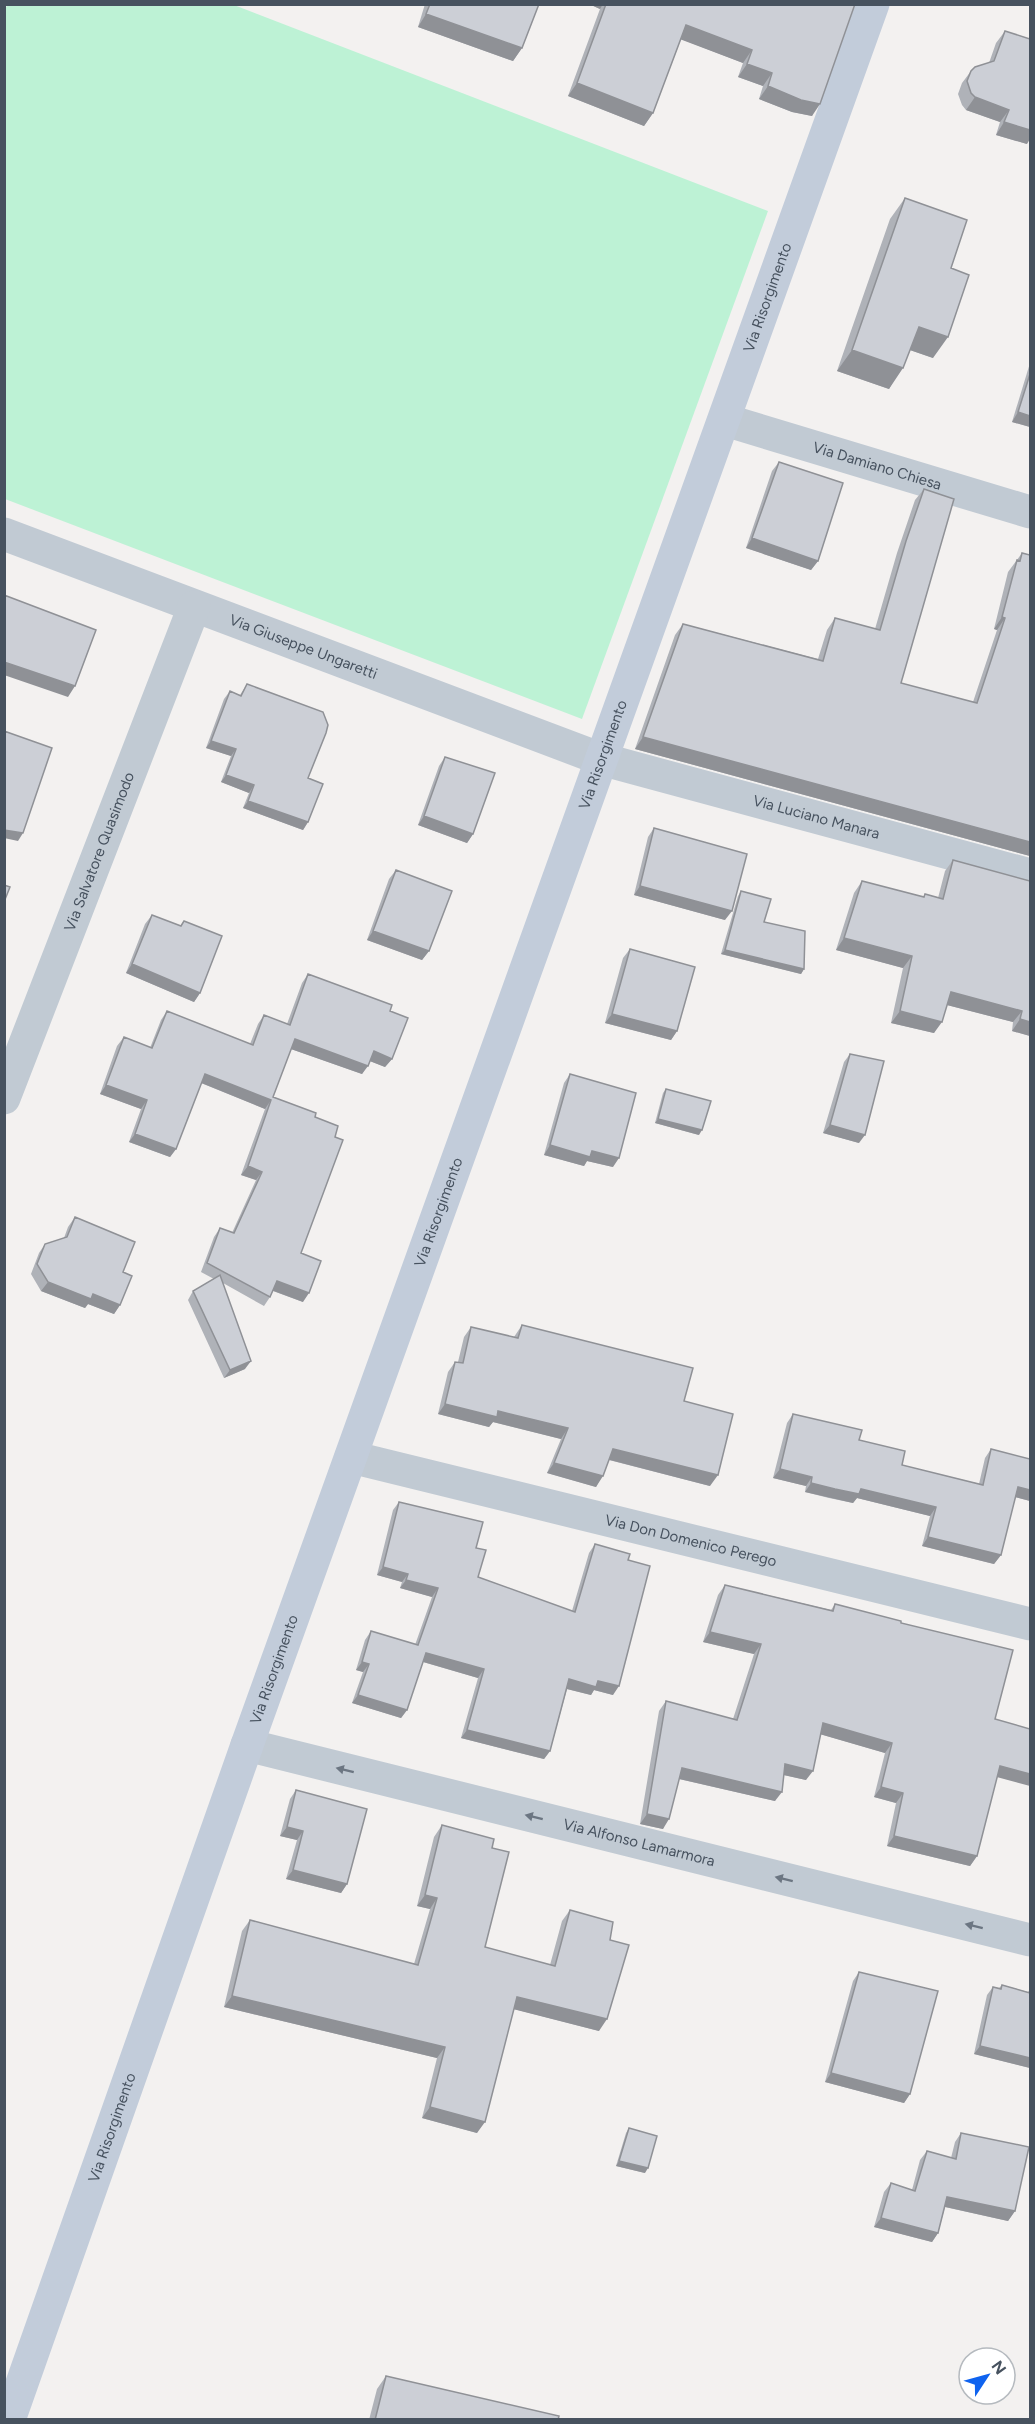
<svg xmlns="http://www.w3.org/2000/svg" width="1035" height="2424" viewBox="0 0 1035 2424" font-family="Figtree,sans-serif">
  <rect width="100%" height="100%" fill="#f3f1f0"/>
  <path fill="#bdf2d5" d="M11,4L234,5L768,211L582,719L5,499L4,8Z"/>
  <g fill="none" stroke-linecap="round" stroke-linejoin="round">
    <g stroke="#c1cad3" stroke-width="33">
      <path id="s1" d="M725,420L1030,512"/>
      <path id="s2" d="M4,534L601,759L1030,875"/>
      <path id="s3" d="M4,1098L194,607"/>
      <path id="s4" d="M351,1457L1030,1624"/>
      <path id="s5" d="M247,1745L1030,1940"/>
    </g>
    <path stroke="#c2ccda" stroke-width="33" id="s6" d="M9,2420L247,1745L873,4"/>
  </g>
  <path fill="#afb2b8" d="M425,4H539L522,48L513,61L418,27Z
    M589,4H855L812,116L792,112L759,99L763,86L738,77L743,63L681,39L653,113L644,126L568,96L600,9Z
    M1005,31L1027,144L996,135L1000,122L966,110L962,105L958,94L962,83L971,71L989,63L996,43Z
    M905,198L951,268L933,358L910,350L889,389L837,371L890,219Z
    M1030,363V427L1012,422Z
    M779,462L818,561L811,570L746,548L772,471Z
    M924,489L901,683L973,702L997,630L994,629L1008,572L1022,553L1030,555V856L635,749L675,635L683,624L818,659L827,630L835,618L875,629L897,553L915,500Z
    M247,684L308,778V822L303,830L243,808L249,793L221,782L231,756L206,748L224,699L230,691L240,695Z
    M445,757L473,834L467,843L418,825L439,766Z
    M654,828L725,920L634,895L648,837Z
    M953,860L1030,881V1036L1012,1031L1013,1022L947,1005L934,1033L891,1023L903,968L836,950L854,893L862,881L923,897L938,898L945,871Z
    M396,870L429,951L422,960L367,940L389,879Z
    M741,891L764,922L804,969L801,974L721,954L738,896Z
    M152,915L180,926L184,921L200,993L194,1002L126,973L145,924Z
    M630,949L677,1031L671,1040L605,1023L623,958Z
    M308,974L390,1011L392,1059L385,1067L370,1061L362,1074L291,1049L273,1097L315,1117L335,1137L301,1253L303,1302L273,1291L270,1297L264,1306L223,1283L245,1369L224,1378L188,1300L193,1291L214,1279L201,1272L214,1237L220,1228L232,1233L256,1180L241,1175L265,1109L201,1083L176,1149L170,1157L129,1142L141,1109L100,1094L117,1046L124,1037L150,1048L161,1020L167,1011L250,1044L258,1024L264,1015L287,1024L302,983Z
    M850,1054L859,1143L823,1133L844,1062Z
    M570,1074L613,1167L587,1161L584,1166L544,1155L564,1083Z
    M666,1089L699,1135L655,1123L663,1093Z
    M75,1217L123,1272L120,1305L114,1314L88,1304L85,1308L41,1291L31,1274L39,1253L45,1244L64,1238L68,1227Z
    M522,1325L684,1401L710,1486L609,1460L596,1487L547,1473L561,1439L493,1422L489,1427L438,1414L448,1372L455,1362H458L464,1337L471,1327L514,1337Z
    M793,1414L859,1440L902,1465L979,1484L985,1458L991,1449L1030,1501L1015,1497L1001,1555L994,1564L922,1546L930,1516L857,1498L853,1503L829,1498L805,1492L806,1486L773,1478L787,1423Z
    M399,1502L476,1548L478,1577L572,1611L589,1553L595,1544L628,1560L613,1695L594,1690L591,1695L567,1689L550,1751L544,1759L461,1738L478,1678L423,1662L407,1710L401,1718L352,1703L363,1672L356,1670L365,1640L371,1631L415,1645L432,1597L400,1588L402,1582L377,1575L393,1510Z
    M725,1585L831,1610L835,1604L901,1623L995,1719L997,1777L977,1856L970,1866L887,1846L896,1803L874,1797L885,1753L820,1734L806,1780L784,1775L775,1801L679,1779L663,1829L640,1824L659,1711L666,1701L733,1719L754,1654L703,1642L718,1595Z
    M296,1790L347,1884L341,1893L286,1879L297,1840L280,1836L290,1799Z
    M442,1825L492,1848L485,1947L550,1965L562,1921L570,1910L610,1940L599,2031L514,2009L477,2133L422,2118L437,2058L224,2007L242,1931L250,1920L414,1964L430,1909L417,1906L434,1837Z
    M859,1972L910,2094L904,2103L825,2082L853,1981Z
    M1002,1985L1028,1992L1030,1989V2068L974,2054L987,1995L993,1987L999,1988Z
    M629,2128L645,2173L616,2166L626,2133Z
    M961,2133L1015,2211L1008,2221L945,2207L938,2233L932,2242L874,2227L884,2192L891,2183L912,2190L920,2160L927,2151L951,2158L955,2142Z
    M386,2376L558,2420H369L377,2389Z"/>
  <path fill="#8f9196" d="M589,4H603L600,9Z
    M426,14L522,48L513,61L418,27Z
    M686,25L752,50L743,63L677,38Z
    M747,64L772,73L763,86L738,77Z
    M577,83L653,113L644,126L568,96Z
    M768,86L820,104L812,116L792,112L759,99Z
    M975,97L1009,110L1000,122L966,110Z
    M1004,122L1030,130V139L1027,144L996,135Z
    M919,327L948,337L933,358L904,348Z
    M852,350L903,368L889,389L837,371Z
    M1018,412L1030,416V427L1012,422Z
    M752,538L818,561L811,570L746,548Z
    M1002,617L1005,618L997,630L994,629Z
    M4,662L75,686L68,697L4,675Z
    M643,737L1030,842V856L635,749Z
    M211,741L236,749L231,756L206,748Z
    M226,775L254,785L249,793L221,782Z
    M248,801L308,822L303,830L243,808Z
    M424,816L473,834L467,843L418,825Z
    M4,830L23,833L18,841L4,838Z
    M640,886L732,911L725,920L634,895Z
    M373,931L429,951L422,960L367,940Z
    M844,938L912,956L903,968L836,950Z
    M725,950L804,969L801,974L721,954Z
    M132,964L200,993L194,1002L126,973Z
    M951,992L1022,1011L1013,1022L943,1004Z
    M900,1011L942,1022L934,1033L891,1023Z
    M612,1014L677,1031L671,1040L605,1023Z
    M1020,1019L1030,1022V1036L1012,1031Z
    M295,1039L368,1066L362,1074L288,1048Z
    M374,1051L392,1059L385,1067L367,1060Z
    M205,1074L271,1100L265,1109L199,1082Z
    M106,1085L147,1100L141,1109L100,1094Z
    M658,1119L702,1130L699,1135L655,1123Z
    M830,1125L865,1135L859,1143L823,1133Z
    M135,1134L176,1149L170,1157L129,1142Z
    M550,1145L592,1151L619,1158L613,1167L587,1161L584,1166L544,1155Z
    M248,1166L262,1172L256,1180L241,1175Z
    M277,1281L309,1293L303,1302L271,1290Z
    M48,1282L93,1294L120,1305L114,1314L88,1304L85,1308L41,1291Z
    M251,1361L245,1369L224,1378L230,1370Z
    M445,1404L498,1411L568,1428L561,1439L493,1422L489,1427L438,1414Z
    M613,1449L718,1475L710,1486L606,1459Z
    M554,1463L603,1476L596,1487L547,1473Z
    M780,1469L812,1477L806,1486L773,1478Z
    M811,1483L861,1489L936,1507L930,1516L857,1498L853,1503L805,1492Z
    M1018,1487L1030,1490V1501L1011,1496Z
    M928,1537L1001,1555L994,1564L922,1546Z
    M383,1567L408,1574L402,1582L377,1575Z
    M406,1580L438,1588L432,1597L400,1588Z
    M710,1632L761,1644L754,1654L703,1642Z
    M426,1653L484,1669L478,1678L420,1661Z
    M362,1662L369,1664L363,1672L356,1670Z
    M569,1679L598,1681L619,1686L613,1695L594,1690L591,1695L563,1688Z
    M358,1695L407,1710L401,1718L352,1703Z
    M823,1723L892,1743L885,1753L816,1733Z
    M467,1730L550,1751L544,1759L461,1738Z
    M785,1764L813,1771L806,1780L779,1774Z
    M1000,1766L1030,1774V1786L993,1776Z
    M682,1768L782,1792L775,1801L675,1778Z
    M881,1787L903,1793L896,1803L874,1797Z
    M647,1814L669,1819L663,1829L640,1824Z
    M287,1827L303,1831L297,1840L280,1836Z
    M894,1836L977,1856L970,1866L887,1846Z
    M293,1870L347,1884L341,1893L286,1879Z
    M425,1895L437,1898L430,1909L417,1906Z
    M232,1996L445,2047L437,2058L224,2007Z
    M517,1997L607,2019L599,2031L509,2008Z
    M980,2046L1030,2058V2068L974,2054Z
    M831,2073L910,2094L904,2103L825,2082Z
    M430,2107L485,2122L477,2133L422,2118Z
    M619,2161L648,2168L645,2173L616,2166Z
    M947,2197L1015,2211L1008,2221L941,2206Z
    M881,2218L938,2233L932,2242L874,2227Z"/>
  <path fill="#cccfd6" stroke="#8f9196" stroke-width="1.5" d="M430,4H539L522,48L426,14Z
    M606,4H855L820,104L801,100L768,86L772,73L747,64L752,50L686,25L653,113L577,83Z
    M1005,31L1030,39V130L1004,122L1009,110L975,97L971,93L967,81L971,71L975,67L994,61Z
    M905,198L967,220L951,268L969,275L948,337L919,327L903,368L852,350Z
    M1030,374V416L1018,412Z
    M779,462L843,483L818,561L752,538Z
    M924,489L954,499L901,683L977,703L1005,618L1002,617L1017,560L1020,561L1022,553L1030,555V842L643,737L683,624L823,661L835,618L880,630L906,541Z
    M4,595L96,630L75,686L4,662Z
    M247,684L323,712L328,725L326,733L308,778L323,784L308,822L248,801L254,785L226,775L236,749L211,741L230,691L241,696Z
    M4,731L52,748L23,833L4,830Z
    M445,757L495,773L473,834L424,816Z
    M654,828L747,854L732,911L640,886Z
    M953,860L1030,881V1022L1020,1019L1022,1011L951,992L942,1022L900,1011L912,956L844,938L862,881L924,897L925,894L943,899Z
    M396,870L452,891L429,951L373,931Z
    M4,885L10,887L4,902Z
    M741,891L771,899L764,922L805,931L804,969L725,950Z
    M152,915L181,926L184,921L222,936L200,993L132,964Z
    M630,949L695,967L677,1031L612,1014Z
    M308,974L392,1005L390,1011L408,1018L392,1059L374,1051L368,1066L295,1039L273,1097L316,1113L315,1117L338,1126L335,1137L343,1140L301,1253L321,1261L309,1293L277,1281L270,1297L207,1263L220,1228L234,1233L262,1172L248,1166L271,1100L205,1074L176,1149L135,1134L147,1100L106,1085L124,1037L152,1048L167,1011L253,1045L264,1015L290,1025Z
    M850,1054L884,1061L865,1135L830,1125Z
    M570,1074L636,1093L619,1158L592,1151L590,1157L550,1145Z
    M666,1089L711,1101L702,1130L658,1119Z
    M75,1217L135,1242L123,1272L132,1276L120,1305L93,1294L91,1299L48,1282L37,1264L45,1244L67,1237Z
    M220,1275L251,1361L230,1370L193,1291Z
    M522,1325L693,1368L684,1401L733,1414L718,1475L613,1449L603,1476L554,1463L568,1428L498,1411L497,1417L445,1404L455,1362L463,1363L471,1327L518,1338Z
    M793,1414L862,1430L859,1440L905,1451L902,1465L983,1485L991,1449L1030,1459V1490L1018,1487L1001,1555L928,1537L936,1507L861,1489L859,1494L835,1489L811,1483L812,1477L780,1469Z
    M399,1502L483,1522L476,1548L486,1550L478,1577L575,1612L595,1544L630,1554L628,1560L650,1566L619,1686L598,1681L596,1687L569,1679L550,1751L467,1730L484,1669L426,1653L407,1710L358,1695L369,1664L362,1662L371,1631L418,1645L438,1588L406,1580L408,1574L383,1567Z
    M725,1585L833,1611L835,1604L901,1621V1623L1013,1650L995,1719L1030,1729V1774L1000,1766L977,1856L894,1836L903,1793L881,1787L892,1743L823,1723L813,1771L785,1764L782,1792L682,1768L669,1819L647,1814L666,1701L737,1720L761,1644L710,1632Z
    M296,1790L367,1809L347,1884L293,1870L303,1831L287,1827Z
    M442,1825L494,1839L492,1848L509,1852L485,1947L555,1966L570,1910L613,1922L610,1940L629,1945L607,2019L517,1997L485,2122L430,2107L445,2047L232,1996L250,1920L418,1965L437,1898L425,1895Z
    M859,1972L938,1991L910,2094L831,2073Z
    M1002,1985L1030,1993V2058L980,2046L993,1987L1001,1989Z
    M629,2128L657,2136L648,2168L619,2161Z
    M961,2133L1029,2147L1015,2211L947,2197L938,2233L881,2218L891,2183L915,2191L927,2151L956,2159Z
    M386,2376L559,2416L558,2420H375Z"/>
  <defs><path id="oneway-solid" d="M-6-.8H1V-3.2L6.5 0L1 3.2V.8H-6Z" transform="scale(1.5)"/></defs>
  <g fill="#6c7682">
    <use href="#oneway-solid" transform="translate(345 1770) rotate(-166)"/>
    <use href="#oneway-solid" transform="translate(534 1817) rotate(-166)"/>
    <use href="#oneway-solid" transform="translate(784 1879) rotate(-166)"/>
    <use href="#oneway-solid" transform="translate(974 1926) rotate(-166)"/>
  </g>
  <g text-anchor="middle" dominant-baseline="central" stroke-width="4.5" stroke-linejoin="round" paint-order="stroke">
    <g font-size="15" fill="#47525f" stroke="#fff">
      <text stroke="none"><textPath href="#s6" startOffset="2254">Via Risorgimento</textPath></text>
      <text stroke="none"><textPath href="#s1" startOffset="159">Via Damiano Chiesa</textPath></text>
      <text stroke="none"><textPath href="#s2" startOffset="320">Via Giuseppe Ungaretti</textPath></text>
      <text stroke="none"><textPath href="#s6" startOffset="1768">Via Risorgimento</textPath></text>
      <text stroke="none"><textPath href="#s2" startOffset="861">Via Luciano Manara</textPath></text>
      <text stroke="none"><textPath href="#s3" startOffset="264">Via Salvatore Quasimodo</textPath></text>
      <text stroke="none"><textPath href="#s6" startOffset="1282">Via Risorgimento</textPath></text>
      <text stroke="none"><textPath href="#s4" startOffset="350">Via Don Domenico Perego</textPath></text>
      <text stroke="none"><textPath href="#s6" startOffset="796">Via Risorgimento</textPath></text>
      <text stroke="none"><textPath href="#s5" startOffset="404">Via Alfonso Lamarmora</textPath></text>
      <text stroke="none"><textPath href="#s6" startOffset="310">Via Risorgimento</textPath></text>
    </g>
  </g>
  <rect width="1035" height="2424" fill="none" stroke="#47525f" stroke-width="12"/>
  <g transform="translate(987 2376) rotate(54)"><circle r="28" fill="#ffffff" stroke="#b5babf" stroke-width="1.5"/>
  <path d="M0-4.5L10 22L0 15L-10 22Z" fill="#0f63ef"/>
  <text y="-9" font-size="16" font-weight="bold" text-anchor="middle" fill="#47525f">N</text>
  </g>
</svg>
